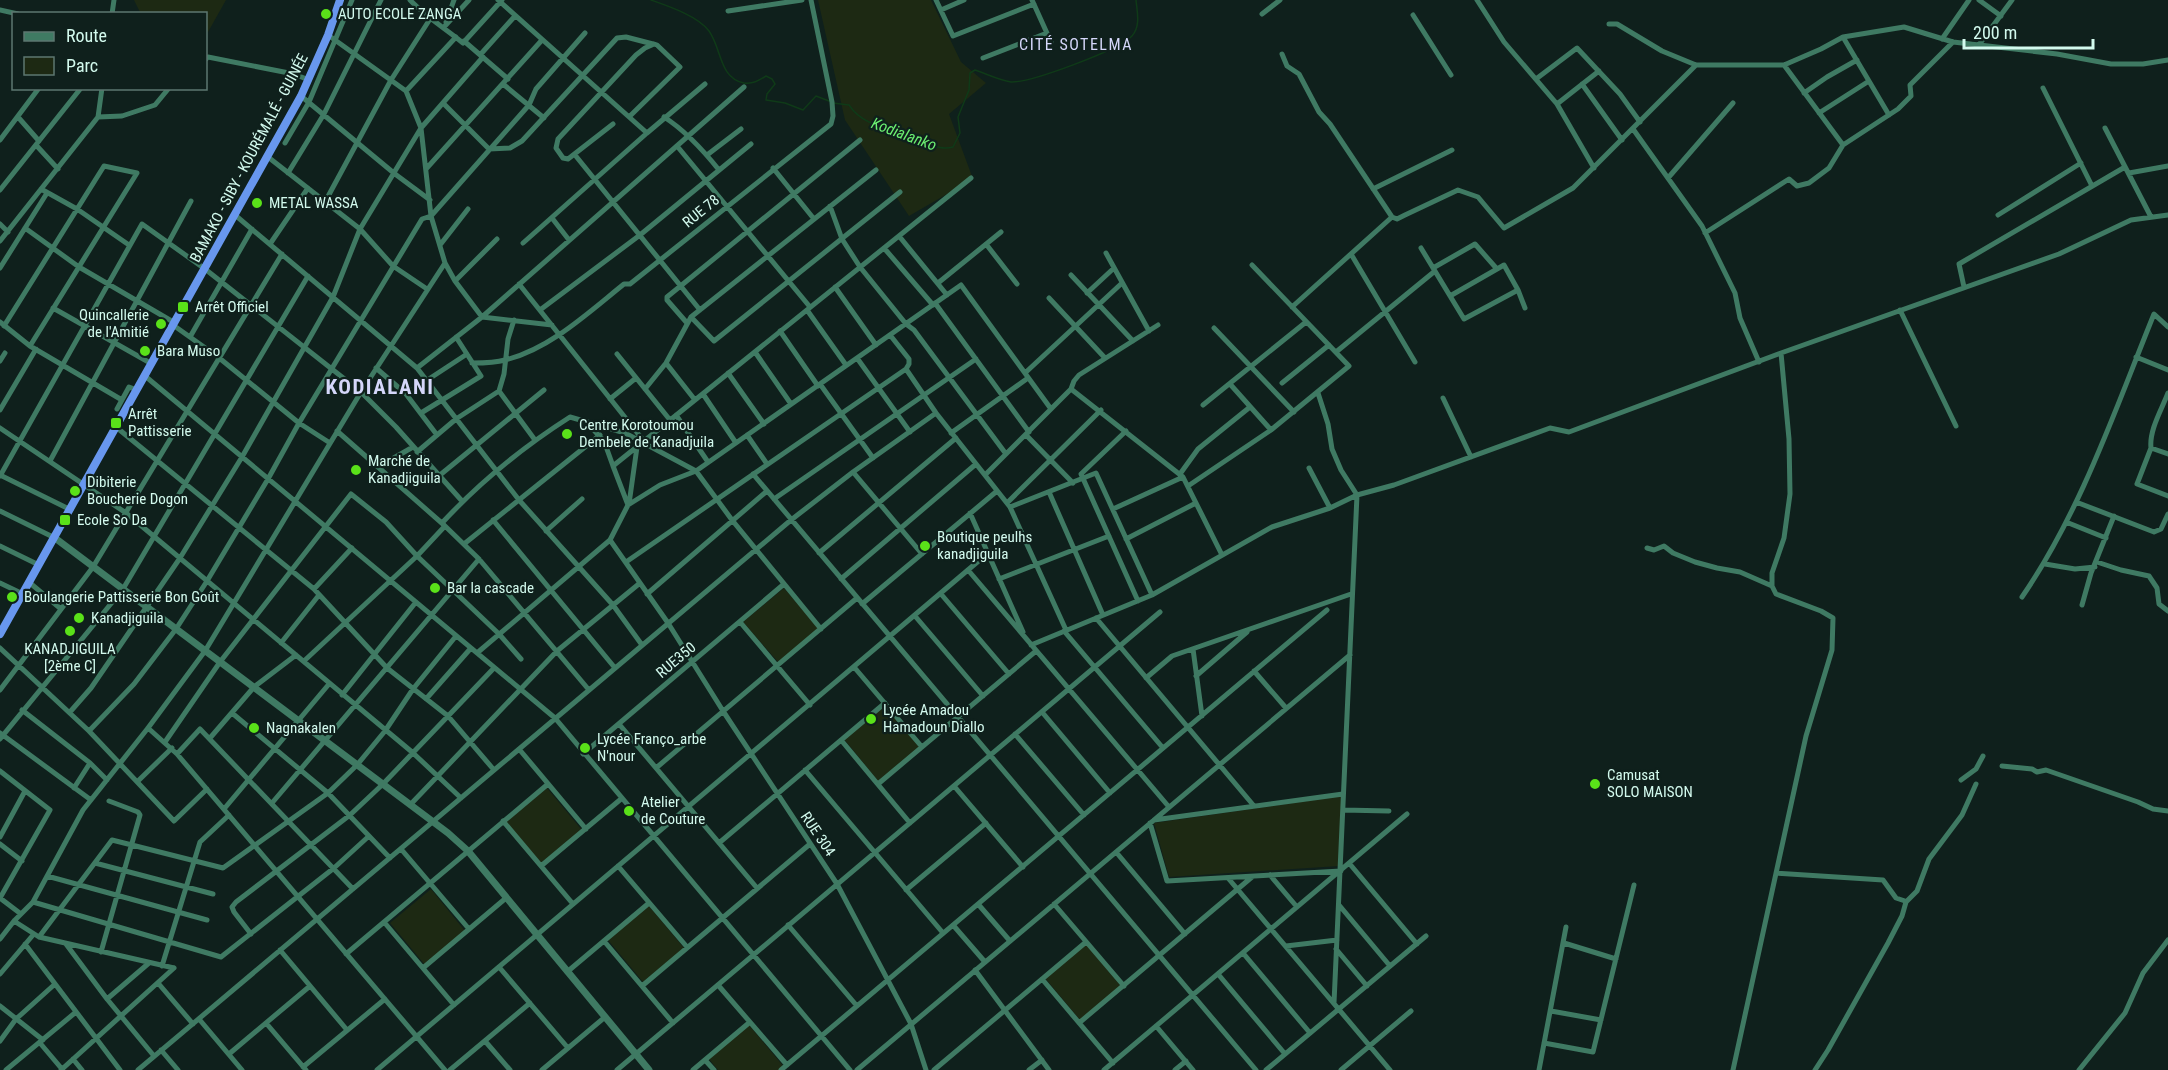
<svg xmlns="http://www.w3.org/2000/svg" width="2168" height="1070" viewBox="0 0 2168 1070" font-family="'Roboto Condensed',sans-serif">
  <rect width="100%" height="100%" fill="#0f201c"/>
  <path fill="#1d2913" d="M134,0H226L208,32L206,31V14L145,13L140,12Z
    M818,0H931L961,62L986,83L949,114L973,179L909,216L845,120Z
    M784,588L819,629L779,663L743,622Z
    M885,705L919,747L878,781L844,739Z
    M547,788L582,830L541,863L506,822Z
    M1342,796L1339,866L1169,877L1154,823Z
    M431,889L465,931L425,965L390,923Z
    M649,906L684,948L643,982L608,940Z
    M1086,944L1121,986L1080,1020L1045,978Z
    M749,1025L784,1067L780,1070H718L709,1059Z"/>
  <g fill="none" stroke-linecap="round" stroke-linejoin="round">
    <path stroke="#0f3a18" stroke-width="1.5" d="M651,0C668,6 698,16 709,31C722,49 719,78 744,83C753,84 758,81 766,76L772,79L775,84L767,94L766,100L785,103L803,110L816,96L829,101
      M833,103L849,105C865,129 893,127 917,138C930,143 939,151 953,147L960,133L958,117L969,90L970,73L975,70C987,74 999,80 1011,82C1030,83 1119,50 1132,36C1141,26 1137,11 1136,0"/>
    <path stroke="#3f7a63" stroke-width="5" d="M410,0C426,17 445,28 463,43L502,0
      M498,0L647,133
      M936,0L953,36L1034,4
      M1032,0L1051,42
      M1477,0L1504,42L1557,104L1594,168
      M1979,0L2001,16
      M0,10L18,14
      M941,10L964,0
      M728,11L802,0
      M112,14L114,0
      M1262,14L1280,0
      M1413,15L1451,75
      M446,22L454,0
      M1609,24H1617L1662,51L1696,65H1784L1821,49L1843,37L1904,27L1953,42L2057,54L2111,64H2143L2168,60
      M444,27L469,0
      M328,35L406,91L421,128L431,216L445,263L455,281L482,317L552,325
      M1843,37L1889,115
      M1942,39L1969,0
      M464,41L508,79
      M1978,46L2012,0
      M1282,54L1287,66L1299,74L1319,112L1330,124L1392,217
      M480,55L515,16
      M983,58L1047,33
      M206,59L208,57L294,74L309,80
      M1784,65L1843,145
      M1536,79L1577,48L1620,94L1640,122
      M503,84L544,118
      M1582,84L1622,140
      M2043,88L2092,186
      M406,91L456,37
      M1804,93L1827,77L1857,60
      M301,96L395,174L430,200
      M443,103L489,149L510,148L522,141L617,38L626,37L653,44
      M1557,104L1599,71
      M1819,113L1869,81
      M18,117L39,141
      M98,117L122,116L155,105L169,88
      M664,117C686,131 703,150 719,170
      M613,124L568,159L563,158L556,148L558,139L636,55L645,48L654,44L657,45L680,67L630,116
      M2105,128L2151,217
      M1633,129L1702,226L1735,293L1740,318L1759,362
      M0,140L39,88
      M285,143L309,102L352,0
      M36,145L58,169
      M677,146L810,307
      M575,155L700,310
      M707,155L741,129
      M268,157L360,229L393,266L427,289
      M773,168L814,219
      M426,169L542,40
      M288,173L324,114L381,0
      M2129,173L2168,166
      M1668,178L1733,103
      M41,189L77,209L129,245
      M1373,189L1452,150
      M0,190L81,88
      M325,202L391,80L430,19
      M830,206L842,239L860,267L906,324L914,330L1006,454
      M235,215L417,368L519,500L613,605L642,645
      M1998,215L2081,163
      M552,218L569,240
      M0,224L8,232
      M25,228L79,267L175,323
      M1705,233L1789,179L1797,186L1809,183L1829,168L1843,145L1898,109L1911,96L1910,85L1953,42
      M899,236L947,295
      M0,241L98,117L102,88
      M523,243L647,133L705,84
      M270,244L308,188
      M986,244L1017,284
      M440,245L468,209
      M884,248L933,305
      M1421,248L1464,319L1518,290
      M1106,253L1149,331
      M1351,254L1415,362
      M0,268L47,193
      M1433,268L1475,244L1497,269
      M1071,275L1133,341
      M455,281L497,239
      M938,283L1001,232
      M519,284L643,440
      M835,287L876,345
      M1964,287L1959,264L2125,167
      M1087,293L1114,268
      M1450,296L1504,265L1518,290L1525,308
      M1049,298L1105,358
      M935,303L1029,432
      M1292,307L1392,217L1397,219L1405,215L1458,190L1478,197L1504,228L1573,188L1696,65
      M53,308L152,364
      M540,310L640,235L751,144
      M807,310L846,365
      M1900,310L1956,426
      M691,317L714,341L900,192
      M0,322L30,346L122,400
      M687,323L667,300V297L860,140
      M173,325L218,357L299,423L330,443
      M4,326L104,166L137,173L30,346
      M1214,328L1294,412
      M780,331L818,386
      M190,337L252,229
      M755,352L791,404
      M1336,352L1435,271
      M617,354L670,420
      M2136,357L2168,370
      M857,358L910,432
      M0,361L5,353
      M472,363C483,363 495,363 505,360C550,349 589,312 624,284H630L831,124L833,116L832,102L811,0
      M666,363L695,400
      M376,368L406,394L437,435
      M417,368L482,317L744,87
      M906,369L936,413L1010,507L1066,630
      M728,373L764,424
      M1025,373L1122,283
      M145,376L555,718L850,1070
      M1282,383L1329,345
      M820,384L873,458
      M1230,384L1271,430
      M645,389L666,363L691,317L876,170
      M1071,389L1183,477L1222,555
      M499,391L535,440
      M1318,393L1328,424L1332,449L1341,470L1357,495L1334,1003
      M2168,393C2162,409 2149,430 2151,448L2137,484L2168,496
      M406,394L467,354
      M703,394L736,443
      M1443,398L1471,457
      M610,399L636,378
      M1203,405L1306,322
      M117,409L129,387L137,390
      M0,410L36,349
      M421,413L481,376L456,337
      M676,415L708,462
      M588,424L604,441L613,466
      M116,427L314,589L387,668L448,716L494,770
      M0,428L126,513L412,752L461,798
      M337,431L444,525
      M1126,431L1081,474L1138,601
      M951,433L1028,378
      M747,435L767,464
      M1026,435L1073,483
      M2151,448L2168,454
      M417,452L456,419L499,391L504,374L508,339L514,320
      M50,461L191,201
      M378,467L413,447
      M1309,468L1330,508
      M853,472L922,554
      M753,474L1256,1070
      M1180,474L1198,449L1250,407
      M0,475L71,510
      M440,475L544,390
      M985,475L1071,389L1074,381L1079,375L1158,325
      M0,476L142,224L205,269L361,392L396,427L462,501
      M1188,486L1271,430L1349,366L1252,265
      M1049,492L1103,615
      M774,499L976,359
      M2076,502L2154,532L2161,529L2168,514
      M1007,503L1101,410
      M629,504L637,447
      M628,505L613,466L971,178
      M1010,507L1096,473L1152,595
      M1113,509L1183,477
      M0,511L55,538
      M970,513L1023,632
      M493,520L615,668
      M2066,522L2106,538
      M442,523C480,482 523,447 570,417L625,433L696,471L732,520L821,629
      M546,531L582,499
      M1126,539L1196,503
      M610,540L668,623L723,711L837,884L911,1024L926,1070
      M464,544L600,435
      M0,546L39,565
      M1647,548L1654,550L1664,546L1673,553L1695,562L1717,568L1740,572L1772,586V573L1784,538L1790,494L1789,439L1781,353
      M819,553L956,438
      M626,562L906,369L909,364V359L890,335
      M2097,562L2121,570L2149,576L2157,588L2159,604L2168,611
      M2045,564L2075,569L2095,567
      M968,570L1169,807
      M841,579L976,464
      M999,579L1109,536
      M0,583L23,594
      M30,583L61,609
      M314,589L352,548
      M647,594L767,491
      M941,594L1009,674
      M2022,597C2081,511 2115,410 2154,314L2168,327
      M862,604L997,491
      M2082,605L2091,573L2114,516
      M915,616L983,696
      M1096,618L1254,806
      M740,622L810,705
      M1064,631L1163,748
      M281,643L319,595
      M1031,645L1152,595L1272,527L1330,508L1357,495L1394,485L1550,428L1569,432L1781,353L2059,254L2131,220L2168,215
      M0,648L89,731L174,821L207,789
      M1193,649L1202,716
      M477,653L610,540L628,505L660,485L696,471L961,285L1051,409
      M304,661L417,556L445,526L479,559L589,690
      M854,667L922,747
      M1254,671L1286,708
      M1196,676L1247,632
      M1146,678L1172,656L1351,594
      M0,690L93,567L282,254
      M342,695L416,602
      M426,699L471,648
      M22,710L90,763L107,780
      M70,712L91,688L180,558L242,457L333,297L360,229L421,128L483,57
      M1042,712L1110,793
      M232,713L328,793L390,858
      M619,724L757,888
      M148,728L177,754L445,1070
      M89,731L134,684L176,629L207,581L268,479L299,423L422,219L431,216L529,105L536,89L585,33
      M0,733L91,800
      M1015,734L1084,815
      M210,738L254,687L296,655
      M0,739L123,589L308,276
      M841,740L910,823
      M165,742L220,662L351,494L386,522L417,556L499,634L521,659
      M519,749L586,829
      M177,754L200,729L353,889
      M583,754L784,584
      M2002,766L2032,769L2037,772L2046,770L2138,802L2153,809L2168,811
      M656,768L857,598
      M805,770L943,933
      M0,771L50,810L0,898
      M1961,780L1976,769L1983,756
      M138,781L172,748
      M878,784L1036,651
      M954,786L1023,867
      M74,788L90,763
      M272,803L479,559
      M410,805L557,651L640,583
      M224,809L329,684
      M1343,810L1389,811
      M1154,820L1343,794
      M503,821L573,904
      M1150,823L1167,881L1341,871
      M0,837L25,791
      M719,843L885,703
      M0,844L22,861
      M401,849L469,929
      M1116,852L1185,934
      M95,863L213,894
      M1349,863L1417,944
      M541,866L621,799
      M618,866L687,947
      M1776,873L1883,880L1896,898L1905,901
      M1270,875L1297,907
      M47,876L207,920
      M1228,878L1390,1070
      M906,890L986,823
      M0,898L21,914
      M33,902L221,957L334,868L369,836
      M978,904L1010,941
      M1054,904L1124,986
      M1339,905L1390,966
      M14,921L39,937L174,968
      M384,922L454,1005
      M788,925L857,1006
      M953,925L985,962
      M251,934L234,912L232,907L236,902L350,815L383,784L494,668
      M39,937L112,840L223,868L328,793L357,765L385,731L413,689L456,636
      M0,939L14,921L33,902L83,810L148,728L205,651L361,392L445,263
      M604,941L673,1023
      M1564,943L1616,959
      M25,944L120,1070
      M66,944L107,999L154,1056
      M1286,946L1337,940
      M1336,949L1367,986
      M280,950L347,1030
      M101,952L140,815L138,812L109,801
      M1243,953L1310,1033
      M346,954L548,784
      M162,966L200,842L229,815
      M499,967L568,1048
      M423,968L506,898
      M975,970L1049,1070
      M567,972L649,903
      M0,974L33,935
      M1218,974L1285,1054
      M1042,979L1113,1063
      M158,983L193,1024
      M718,985L787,1065
      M642,986L810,844
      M107,999L149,963
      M0,1006L43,1040
      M1551,1011L1601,1020
      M199,1019L242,1070
      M266,1023L306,1070
      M1079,1023L1252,877
      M1156,1026L1193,1070
      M0,1041L16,1019L55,984
      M485,1041L510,1070
      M40,1043L62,1069
      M1544,1043L1593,1052L1634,885
      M161,1050L178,1070
      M229,1054L310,986
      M73,1059L82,1070
      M705,1060L714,1070
      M303,1067L385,999
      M6,1070L76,1012
      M61,1070L174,968
      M138,1070L791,520L853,472L936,413
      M377,1070L988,553
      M450,1070L530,1003
      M542,1070L605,1017
      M617,1070L1160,612
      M693,1070L750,1022
      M781,1070L1327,610
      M857,1070L1350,655
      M934,1070L1086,942
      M1029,1070L1042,1060
      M1104,1070L1407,814
      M1175,1070L1186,1061
      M1266,1070L1426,936
      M1341,1070L1411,1011
      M1539,1070L1566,927
      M1733,1070L1806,736L1832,650L1833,618L1821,611L1776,594L1772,586
      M1815,1070L1828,1050L1888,943L1902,916L1906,902L1917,891L1929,859L1962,815L1976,784
      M2079,1070L2125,1013L2143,973L2168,940"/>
    <path stroke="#3f7a63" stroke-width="7" d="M55,538L448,833L468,851L649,1070"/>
    <path stroke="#6897ee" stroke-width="8" d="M0,634L301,96L328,35L340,0"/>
  </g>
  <g fill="#5ae119" stroke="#0f201c" stroke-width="2">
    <circle cx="326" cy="14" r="6"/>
    <circle cx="257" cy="203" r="6"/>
    <rect x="177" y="301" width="12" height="12" rx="3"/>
    <circle cx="161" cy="324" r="6"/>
    <circle cx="145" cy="351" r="6"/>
    <rect x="110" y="417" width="12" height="12" rx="3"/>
    <circle cx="567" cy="434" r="6"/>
    <circle cx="356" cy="470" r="6"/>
    <circle cx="75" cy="491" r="6"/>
    <rect x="59" y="514" width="12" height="12" rx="3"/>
    <circle cx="925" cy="546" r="6"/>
    <circle cx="435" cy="588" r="6"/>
    <circle cx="12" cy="597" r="6"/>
    <circle cx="79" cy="618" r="6"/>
    <circle cx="70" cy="631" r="6"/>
    <circle cx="871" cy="719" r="6"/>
    <circle cx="254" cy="728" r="6"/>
    <circle cx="585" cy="748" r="6"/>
    <circle cx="1595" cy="784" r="6"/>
    <circle cx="629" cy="811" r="6"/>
  </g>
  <g text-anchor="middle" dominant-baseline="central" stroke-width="4.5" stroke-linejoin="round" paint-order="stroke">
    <g font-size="15" fill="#d3faee" stroke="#0f201c" text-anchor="start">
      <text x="338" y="14">AUTO ECOLE ZANGA</text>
      <text x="269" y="203">METAL WASSA</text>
      <text x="195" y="307">Arrêt Officiel</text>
      <text x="149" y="315" text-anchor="end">Quincallerie<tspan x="149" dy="17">de l'Amitié</tspan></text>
      <text x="157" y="351">Bara Muso</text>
      <text x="128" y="414">Arrêt<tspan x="128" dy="17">Pattisserie</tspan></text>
      <text x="579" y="425">Centre Korotoumou<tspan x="579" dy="17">Dembele de Kanadjuila</tspan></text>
      <text x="368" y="461">Marché de<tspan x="368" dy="17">Kanadjiguila</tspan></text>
      <text x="87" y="482">Dibiterie<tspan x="87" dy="17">Boucherie Dogon</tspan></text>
      <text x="77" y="520">Ecole So Da</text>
      <text x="937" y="537">Boutique peulhs<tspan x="937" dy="17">kanadjiguila</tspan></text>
      <text x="447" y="588">Bar la cascade</text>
      <text x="24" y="597">Boulangerie Pattisserie Bon Goût</text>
      <text x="91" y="618">Kanadjiguila</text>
      <text x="70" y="649" text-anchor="middle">KANADJIGUILA<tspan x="70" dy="17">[2ème C]</tspan></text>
      <text x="883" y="710">Lycée Amadou<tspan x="883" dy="17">Hamadoun Diallo</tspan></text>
      <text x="266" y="728">Nagnakalen</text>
      <text x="597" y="739">Lycée Franço_arbe<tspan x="597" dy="17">N'nour</tspan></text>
      <text x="1607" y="775">Camusat<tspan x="1607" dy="17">SOLO MAISON</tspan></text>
      <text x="641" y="802">Atelier<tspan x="641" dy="17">de Couture</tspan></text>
    </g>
    <g font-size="15" fill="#d3faee" stroke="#0f201c">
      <text transform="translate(249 158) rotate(-62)">BAMAKO - SIBY - KOURÉMALÉ - GUINÉE</text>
      <text transform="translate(701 211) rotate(-39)">RUE 78</text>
      <text transform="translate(676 660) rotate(-40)">RUE350</text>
      <text transform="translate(818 834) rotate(56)">RUE 304</text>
    </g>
    <g font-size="16" letter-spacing="1.5" fill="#d5d7fa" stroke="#0f201c">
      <text x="1076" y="44">CITÉ SOTELMA</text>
    </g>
    <g font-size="16" font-style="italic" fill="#6cef71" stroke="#0f201c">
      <text transform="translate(904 134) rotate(20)">Kodialanko</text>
    </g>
    <g font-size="21" font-weight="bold" letter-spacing="1.5" fill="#d5d7fa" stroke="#0f201c">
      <text x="380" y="387">KODIALANI</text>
    </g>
  </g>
  <rect x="12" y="12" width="195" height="78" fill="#0f201c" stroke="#5d7770" stroke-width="1.5"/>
  <rect x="24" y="32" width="30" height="9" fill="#3f7a63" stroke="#5d7770" stroke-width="1.5"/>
  <text x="66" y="42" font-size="18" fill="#d3faee">Route</text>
  <rect x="24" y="57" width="30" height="18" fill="#1d2913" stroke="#5d7770" stroke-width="1.5"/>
  <text x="66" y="72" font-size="18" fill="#d3faee">Parc</text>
  <path d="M1964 39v9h129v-9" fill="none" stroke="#d3faee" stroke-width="3"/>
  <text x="1973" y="39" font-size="18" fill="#d3faee" stroke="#0f201c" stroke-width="4.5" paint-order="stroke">200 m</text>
</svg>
